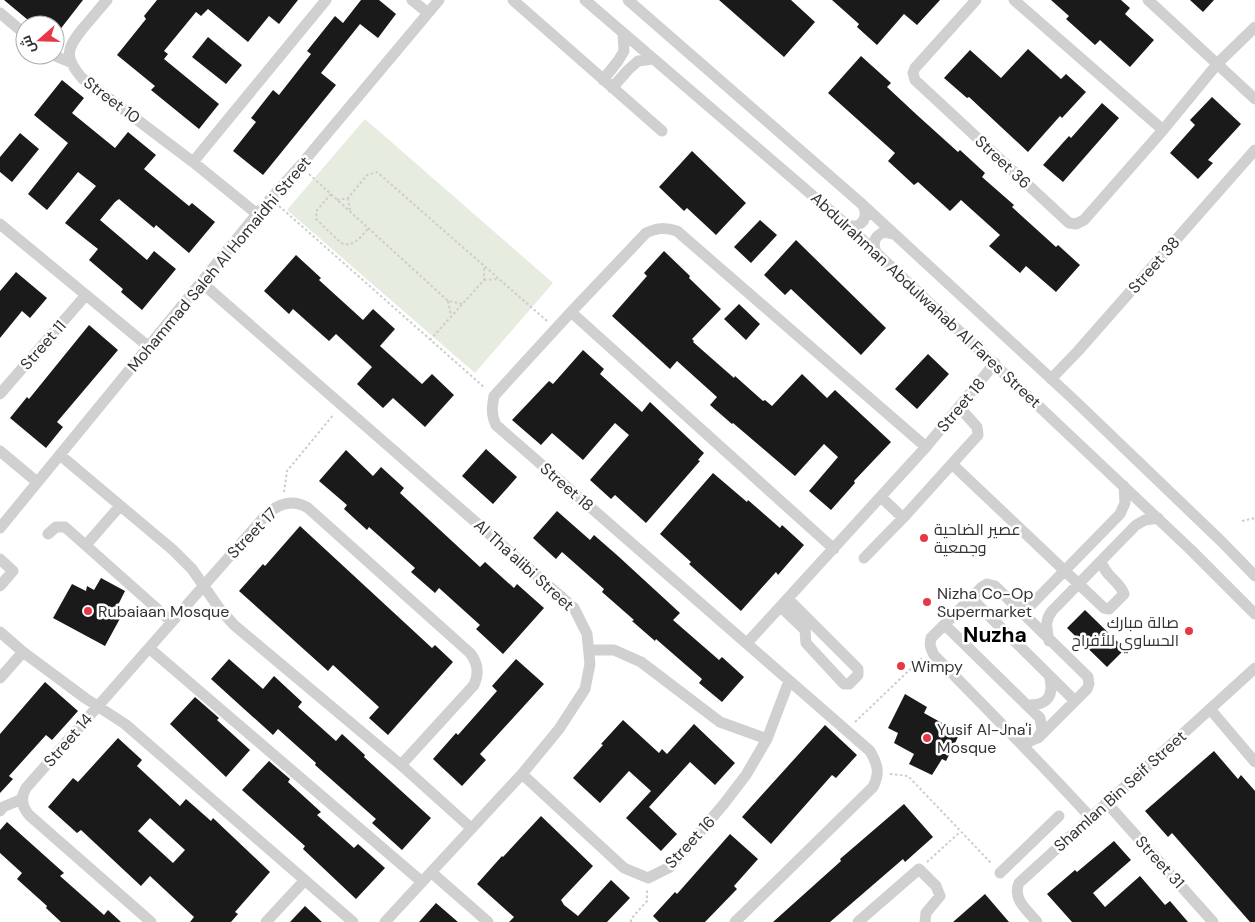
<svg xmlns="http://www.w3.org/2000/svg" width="1255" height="922" viewBox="0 0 1255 922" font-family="'DM Sans',Cairo,sans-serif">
  <rect width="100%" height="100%" fill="#fff"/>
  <path fill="#e6ecdf" d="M365,119L553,283L475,373L287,210Z"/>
  <path fill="#1a1a1a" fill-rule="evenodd" d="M4,0H83L55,36V25H34Z
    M157,0H298L279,24L269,16L248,42L208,9L201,16L196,12L164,51L168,54L164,59L219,104L199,129L151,90L155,86L117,55L146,19L144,16Z
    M361,0H379L396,14L378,38L360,24L321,73L336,85L263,175L233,151L256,122L251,118L273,90L279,95L311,54L307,51L335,16L343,23Z
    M719,0H791L815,22L784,57Z
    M832,0H940L917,25L904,14L877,45L857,27L859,24Z
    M1051,0H1121L1130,8L1125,14L1154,40L1130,67L1100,40L1095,45L1066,19L1069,16Z
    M1190,0H1214L1203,12Z
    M208,37L242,65L226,84L192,57Z
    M1028,49L1061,79L1066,74L1086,92L1062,118L1060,116L1028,152L969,97L967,98L944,78L970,50L1001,78Z
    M861,56L891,83L887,87L917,115L958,152L960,150L985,173L982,177L1014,205L1012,207L1056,247L1058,245L1080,265L1056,292L1026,266L1020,273L989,246L1000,235L961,200L950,211L918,182L914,185L888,161L895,153L828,93Z
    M62,80L84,98L72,113L115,148L128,132L156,155L144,169L189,206L192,203L215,222L189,253L156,225L154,228L119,199L115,202L100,220L147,260L154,251L176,269L142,310L121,292L123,289L89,260L98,249L65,223L96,186L78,172L47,210L28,194L68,143L34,115Z
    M1212,97L1241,124L1208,160L1213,163L1198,179L1170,153L1195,125L1190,120Z
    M1102,103L1119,118L1063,182L1043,165L1069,136L1071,138Z
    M20,133L39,149L12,182L0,172V157Z
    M692,151L746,203L716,235L687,208L684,211L659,187Z
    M760,220L777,235L751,263L734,247Z
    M796,240L886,328L861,355L791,289L785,295L764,275Z
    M664,251L690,276L689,278L721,309L692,339L694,341L693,342L734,378L735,376L763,401L765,400L772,406L802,374L827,398L835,390L891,442L854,481L855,483L831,510L809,491L838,457L824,444L795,476L733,423L732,424L710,405L717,397L677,361L670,369L612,316L647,276L644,273Z
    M296,255L321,278L319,280L363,320L373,309L395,329L380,346L422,384L432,374L454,395L425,427L393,398L383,408L357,384L372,367L336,334L329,341L293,309L289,314L264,291Z
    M16,272L47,298L30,318L22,311L0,338V291Z
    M739,304L760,324L746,340L724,319Z
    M89,325L118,350L57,422L63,427L46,448L10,418L27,397L29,399Z
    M583,350L604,369L600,374L642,412L650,402L704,453L698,460L700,461L646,523L615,495L611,499L590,480L629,435L615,423L583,460L552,433L541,445L512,420L549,381L553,384Z
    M928,354L949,374L917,409L895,389Z
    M486,449L517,477L493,504L462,476Z
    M346,450L373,476L381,467L404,488L400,493L480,567L485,562L514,588L517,584L544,608L503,654L476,629L480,625L439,588L435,593L411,572L415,568L369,527L367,530L344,509L347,505L319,481Z
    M713,473L747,502L748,500L780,528L782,525L804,545L778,575L776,572L741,611L689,564L691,562L660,534Z
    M557,511L590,540L594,535L618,556L680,613L673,620L719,660L722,657L744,677L722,702L699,683L702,679L656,639L655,641L632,621L634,620L602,592L604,589L562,552L556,559L533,538Z
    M300,526L432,648L435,645L453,662L388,735L369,718L379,707L333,665L328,671L239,591L263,564L265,566Z
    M101,578L125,591L116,609L123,613L105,646L53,618L72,584L86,591L87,586L94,590Z
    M1085,610L1125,649L1107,667L1067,628Z
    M229,659L263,689L274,676L302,702L298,707L336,741L342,734L365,755L364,757L431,818L402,850L372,823L376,819L315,765L316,763L278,729L273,735L211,679Z
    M516,659L544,684L480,754L486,760L462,786L433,759L456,733L458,735L497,691L492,686Z
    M45,682L78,711L52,740L46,735L9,776L13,779L0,793V734Z
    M905,694L927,707L924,713L960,733L946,761L942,759L932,775L909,764L914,754L894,743L898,733L888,728Z
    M195,697L219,718L217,720L250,750L226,777L170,724Z
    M623,720L659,753L662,749L667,754L694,724L735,763L715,785L690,762L649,807L677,834L661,851L626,818L651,791L629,771L600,803L573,778L603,745L601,744Z
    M825,725L857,755L836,778L832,775L771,844L742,817Z
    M118,738L142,760L137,766L180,806L186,799L211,821L213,818L270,872L235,912L238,914L231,922H190L194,917L150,876L141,886L81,830L77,833L48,807L73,778L78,782ZM150,818L185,850L173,863L138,831Z
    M1214,751L1238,779L1241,775L1255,791V922H1250L1172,833L1168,837L1145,811Z
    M269,761L290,779L288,782L321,812L317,815L354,848L358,844L385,868L356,899L303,849L305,846L242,790Z
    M904,804L933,837L905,862L903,859L830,922H773L841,861L840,859Z
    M541,816L593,866L561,900L564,905L578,916L611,880L630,898L607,922H509L514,917L477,884L502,856L503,857Z
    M7,822L64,873L60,876L104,915L108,910L121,922H61L46,908L47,906L17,879L22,873L0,853V830Z
    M730,834L758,859L734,886L737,889L705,922H659L653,916L675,892L677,894Z
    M1114,841L1131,860L1093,893L1105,907L1140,876L1165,905L1170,901L1188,922H1072L1047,894L1075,870L1077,872Z
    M985,894L1009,922H953Z
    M436,903L458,922H419Z
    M305,906L322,922H290Z"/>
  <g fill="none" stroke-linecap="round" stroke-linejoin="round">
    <path stroke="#cdcdcd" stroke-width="2" stroke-dasharray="2.5 2.5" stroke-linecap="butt" d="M309,174L448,301L463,304
      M331,194L317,210L316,219L341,243C354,248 360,237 369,228
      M348,198L350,210
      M337,200L348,198L367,175L377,172L547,321
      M279,206L485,388
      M484,280L499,279
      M448,301L451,316
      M430,340L484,280V266
      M284,492L287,471L334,414
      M1242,521L1255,518
      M855,722L922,658
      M890,774L908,776L992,864
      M927,862L960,832
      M631,922V919L647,901V888"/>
    <path stroke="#d0d0d0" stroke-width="11" d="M107,0C99,9 92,18 84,27C67,48 63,56 82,78L193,162L257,214
      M412,0L428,13
      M513,0L662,131
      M585,0L848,226L1191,550L1255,614
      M628,0L863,205L1072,398L1221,541L1255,576
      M976,0L915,68L913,73L915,80L1069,223L1076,224L1084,220L1163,130L1218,63L1255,27
      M1014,0L1163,130
      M1148,0L1255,99
      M0,13L25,34
      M53,55L72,63
      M603,80L618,61L624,51L623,33
      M612,88L628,70L638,61L653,59
      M193,162L326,0
      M0,224L149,347
      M848,226H857C866,221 867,214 863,205
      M876,252C872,242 875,236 884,232L894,234
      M202,283L574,608L587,634L590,664L585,689L559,729L522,774L385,922
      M571,312L834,549
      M1051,379L1078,351L1255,150
      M0,394L86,295
      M0,451L37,482
      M60,455L173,550L192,569L219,608L234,625L401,765L471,828
      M952,464L1104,608L1109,609L1124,594C1119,580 1106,578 1101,561
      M881,497L903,518
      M0,528L257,214L300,166L439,0
      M48,534L56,527H65L172,622
      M86,545L120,506
      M864,558L903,518L978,435L977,427L959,407
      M0,559L13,571L0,586
      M971,598L1075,701
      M781,607L805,630L806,643L844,684H849L858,675V669L788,599
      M1016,607H1028L1032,604L1120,514L1125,503L1124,486
      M945,625L1040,718L1042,730L1038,738
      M0,632L23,652L85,698L125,724L353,922
      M1049,641C1047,629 1044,621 1052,611L1136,525L1145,520L1158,518
      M747,643L926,447L995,363
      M149,648L422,882
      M589,650H614L641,662L720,722L767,739
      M0,678L23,652
      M1027,705C1048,706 1055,695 1049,675
      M1210,709L1255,762
      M1017,739L1026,743L1039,737L1087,689L1089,684L1088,677L995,586L987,584L982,587L931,638C929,645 931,649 934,655C987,709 1040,762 1091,818
      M522,774L624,868L648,878L670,867L723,805L746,775L767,739L789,681
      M1106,802L1213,922
      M0,811L3,807L22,799
      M431,872L488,922
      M1000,873L1059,816
      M151,922L29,815C22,807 20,798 26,788L265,516C277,504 292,498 308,508L470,653C478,663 479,674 474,685L401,765
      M266,922L305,880
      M735,922L873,787C880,773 878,765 870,751C746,642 621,534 496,425C491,415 492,407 494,396L571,312L646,233C657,228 664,227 677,231L926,447
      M858,922L919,869L936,886L940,896L926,913L925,922
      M1037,922C1027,910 1012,899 1019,883L1255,668"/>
  </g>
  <g fill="#e63946" stroke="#fff" stroke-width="2">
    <circle cx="924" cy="538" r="5"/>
    <circle cx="927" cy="602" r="5"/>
    <circle cx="88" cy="611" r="5"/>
    <circle cx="1189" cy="631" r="5"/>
    <circle cx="901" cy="666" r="5"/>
    <circle cx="927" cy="738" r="5"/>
  </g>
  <g text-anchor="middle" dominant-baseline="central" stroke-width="5" stroke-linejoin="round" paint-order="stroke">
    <g font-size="16" fill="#333" stroke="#fff">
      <text transform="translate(112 100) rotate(37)">Street 10</text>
      <text transform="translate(1003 162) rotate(43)">Street 36</text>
      <text transform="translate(219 264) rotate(-50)">Mohammad Saleh Al Homaidhi Street</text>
      <text transform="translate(1154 265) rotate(-49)">Street 38</text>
      <text transform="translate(926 300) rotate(43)">Abdulrahman Abdulwahab Al Fares Street</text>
      <text transform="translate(43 345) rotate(-49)">Street 11</text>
      <text transform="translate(961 405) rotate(-50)">Street 18</text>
      <text transform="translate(567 487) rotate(41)">Street 18</text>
      <text transform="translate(252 533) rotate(-46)">Street 17</text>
      <text transform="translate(524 565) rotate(42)">Al Tha'alibi Street</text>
      <text transform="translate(68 740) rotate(-49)">Street 14</text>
      <text transform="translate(1120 791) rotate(-42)">Shamlan Bin Seif Street</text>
      <text transform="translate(690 842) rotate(-47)">Street 16</text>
      <text transform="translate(1160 862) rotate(48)">Street 31</text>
    </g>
    <g font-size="16" fill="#333" stroke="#fff" text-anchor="start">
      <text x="934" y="529">عصير الضاحية<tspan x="934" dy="18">وجمعية</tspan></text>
      <text x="937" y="593">Nizha Co-Op<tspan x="937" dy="18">Supermarket</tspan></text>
      <text x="98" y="611">Rubaiaan Mosque</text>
      <text x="1179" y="622" text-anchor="end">صالة مبارك<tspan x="1179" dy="18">الحساوي للأفراح</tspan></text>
      <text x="911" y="666">Wimpy</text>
      <text x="937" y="729">Yusif Al-Jna'i<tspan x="937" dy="18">Mosque</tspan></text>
    </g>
    <g font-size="21" font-weight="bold" fill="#000" stroke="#fff">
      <text x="995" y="635">Nuzha</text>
    </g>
  </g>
  <g transform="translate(40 40) rotate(250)"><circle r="24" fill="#ffffff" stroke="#adadad"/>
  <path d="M0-4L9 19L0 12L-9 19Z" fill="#e63946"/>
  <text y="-8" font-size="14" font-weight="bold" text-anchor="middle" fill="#333333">ش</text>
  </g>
</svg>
